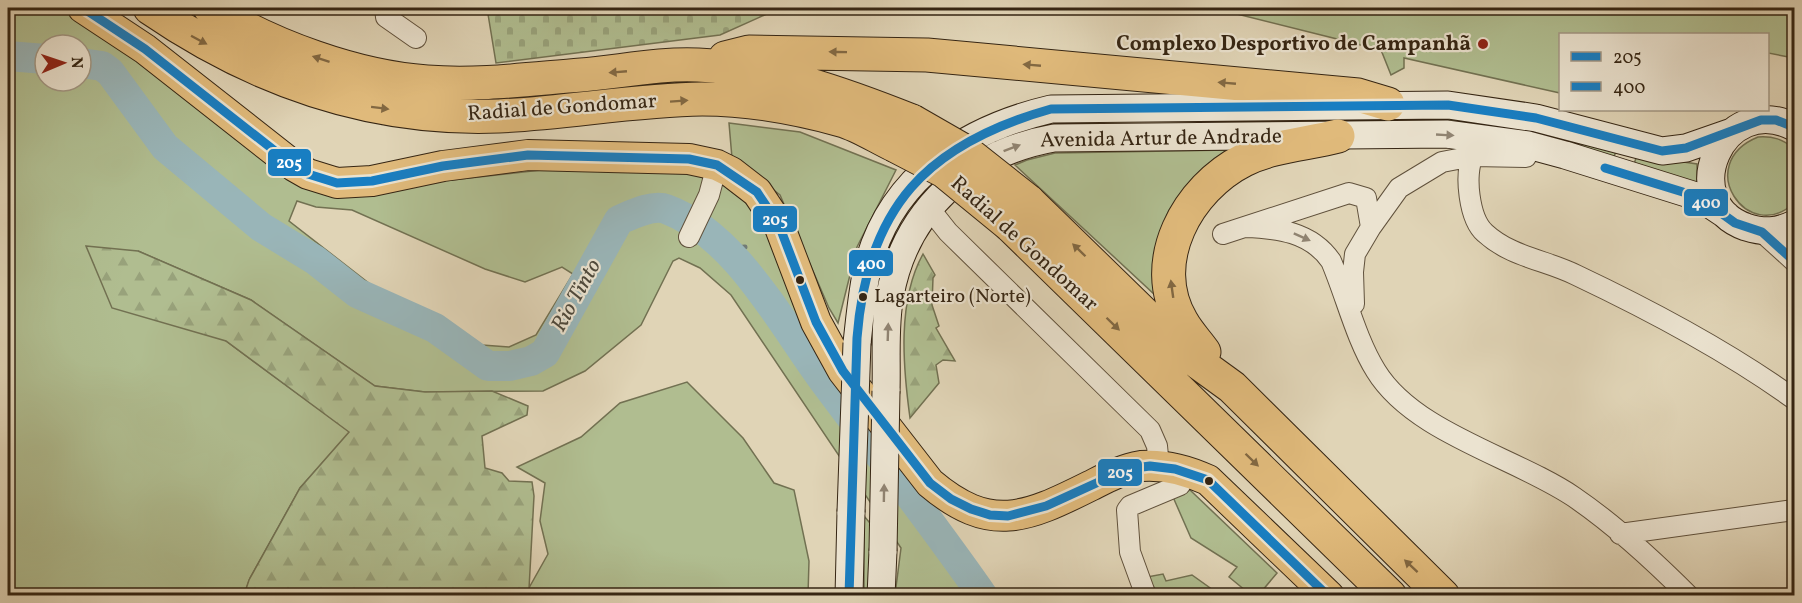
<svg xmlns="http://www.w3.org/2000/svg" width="1802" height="603" viewBox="0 0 1802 603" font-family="Vollkorn,serif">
  <defs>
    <pattern id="forest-firs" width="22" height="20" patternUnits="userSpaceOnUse" patternTransform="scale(1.5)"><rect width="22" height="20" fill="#b0bd90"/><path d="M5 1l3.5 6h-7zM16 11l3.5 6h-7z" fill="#98a27b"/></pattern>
    <pattern id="cemetery-stones" width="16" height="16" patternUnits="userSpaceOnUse" patternTransform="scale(1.5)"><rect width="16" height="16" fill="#b0bd90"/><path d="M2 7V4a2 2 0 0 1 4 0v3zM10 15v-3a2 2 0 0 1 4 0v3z" fill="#98a27b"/></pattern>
  </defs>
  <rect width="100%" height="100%" fill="#e0d4b6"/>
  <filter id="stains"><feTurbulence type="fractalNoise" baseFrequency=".00333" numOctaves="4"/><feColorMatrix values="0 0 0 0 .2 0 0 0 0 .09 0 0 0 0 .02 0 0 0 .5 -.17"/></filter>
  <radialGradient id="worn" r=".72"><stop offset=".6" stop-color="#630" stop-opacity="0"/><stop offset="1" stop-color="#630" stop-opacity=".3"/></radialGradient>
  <path fill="#b0bd90" stroke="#727152" stroke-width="1.5" fill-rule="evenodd" d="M8,8H65L83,18L285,174L426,183L559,168L689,172L720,183L751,207L770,237L805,319L916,495L990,595H895L901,548L731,295L700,268L679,258L673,261L641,325L585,371L543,391L425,392L375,386L251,300L138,251L226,341L350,432L300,488L250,578L244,595H8ZM45,45H81V81H45ZM297,201L316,207L352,210L485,269L525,282L562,267L573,274L536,335L509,347L482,345L454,327L397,305L289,221Z
    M1192,8H1794V58L1768,53V34H1560V93L1404,58V68L1391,75L1381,50L1225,11Z
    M1237,117L1480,119L1617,148L1614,157L1238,126Z
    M729,123L800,132L896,170L857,247L838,323L829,308L780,195L732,158Z
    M1758,137C1773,136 1783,139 1794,149V203C1748,246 1692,164 1758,137Z
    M1229,150L1155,295L1015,165L1027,160L1055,153Z
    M1637,155L1697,164V184L1634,164Z
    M687,382L743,438L774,483L794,490L809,561L808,595H525L548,554L540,521L545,483L517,467L581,437L620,403Z
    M1190,490L1277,573L1262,591L1267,595H1251L1229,577L1237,567L1191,538L1173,497Z
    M864,516L875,529L874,595L864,596Z
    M1163,574L1166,581L1192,575L1220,595H1159L1147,577Z"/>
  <path fill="url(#forest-firs)" stroke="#727152" stroke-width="1.5" d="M86,246L138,251L251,300L375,386L425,392L492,391L528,406L527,415L482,436L485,468L502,473L509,481L532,482L534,496L529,589L525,595H244L249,580L300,488L349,432L226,341L112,308Z
    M923,254L935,275L933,278L932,305L939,326L936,328L955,361L943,360L936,365L939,383L910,418C903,367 897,301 923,254Z"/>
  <path fill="url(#cemetery-stones)" stroke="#727152" stroke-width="1.5" d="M487,8H780L720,35L496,63Z"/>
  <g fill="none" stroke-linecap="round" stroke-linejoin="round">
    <path stroke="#717b76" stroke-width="5" d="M727,249L745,247"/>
    <path stroke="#99b5b8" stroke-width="30" d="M8,56L45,59
      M81,63L102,66L110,72L165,147L261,227L315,260L357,293L435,328L488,366H510L531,361L545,353L619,220C631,215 653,204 666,209C737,235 783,327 826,384C879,455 933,524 983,596"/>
    <g stroke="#60513c" stroke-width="22">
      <path id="street" d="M385,8L386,17L416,38
        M1473,156C1464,174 1469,219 1485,233C1511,257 1546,260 1576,275C1652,311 1726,350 1794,399
        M929,208L948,232L1150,430L1157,446L1159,466
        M1245,227C1278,228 1311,232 1331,261C1346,296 1356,339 1376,371C1414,433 1515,457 1574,497C1615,525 1654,561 1689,596
        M1762,232L1794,261
        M1223,234L1349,193L1366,198L1371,227
        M689,237L709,195L717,165
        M1354,304L1353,272L1355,254L1371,227L1399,188L1442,162L1473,156L1526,157
        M1620,534L1794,510
        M1146,596L1130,552L1127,510L1130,506L1180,485L1188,471"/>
    </g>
    <g stroke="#352513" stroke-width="29">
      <path id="secondary" d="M1794,127C1722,90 1675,202 1746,227C1765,233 1777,232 1794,224
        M857,343C860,317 862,291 868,265C892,176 966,129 1051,109L1448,105L1536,118L1662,151L1686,148L1732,132
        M886,391C887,360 884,325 890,295C906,209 970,153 1054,138L1446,134L1528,145L1565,155L1699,197L1726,215
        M849,596L851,512
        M881,596L883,551"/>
    </g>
    <g stroke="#352513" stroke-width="32">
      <path id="primary" d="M83,8L145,49L294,166L308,174L337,183L372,181L443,166L528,155L689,159L717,165L731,172L757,192L779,225L816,322L843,371L930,483C990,534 1026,518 1090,486C1106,478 1122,469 1141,466C1165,464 1186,470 1208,480L1329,596"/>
    </g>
    <g stroke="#352513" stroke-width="35">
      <path id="highway" d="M150,8C255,80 370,121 499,116C566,113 634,100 702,99C747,99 797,108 841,120C859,125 877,137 894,145
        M210,8C271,46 356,77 427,82C478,86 530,79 581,75C618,72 661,63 698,65C772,68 844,94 912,121
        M725,58L749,52L927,55L1358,95L1388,104
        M1028,201L1181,350L1232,387L1443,596
        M1010,225L1390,596
        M1204,352C1197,342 1188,333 1182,322C1146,262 1188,188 1244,160C1272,146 1307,144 1338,136"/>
    </g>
    <use href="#street" stroke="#ebe3d0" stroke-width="20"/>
    <use href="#secondary" stroke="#ebe3d0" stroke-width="27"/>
    <use href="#primary" stroke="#e0ba7b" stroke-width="30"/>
    <use href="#highway" stroke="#e0ba7b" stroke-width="33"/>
    <g stroke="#352513" stroke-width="29" stroke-linecap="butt">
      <path id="secondary-bridge" d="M851,512L857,343
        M883,551L886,391"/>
    </g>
    <g stroke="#352513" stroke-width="35" stroke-linecap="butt">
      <path id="highway-bridge" d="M912,121L966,152L1028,201
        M894,145L944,171L1010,225"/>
    </g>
    <use href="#secondary-bridge" stroke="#ebe3d0" stroke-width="27"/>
    <use href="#highway-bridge" stroke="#e0ba7b" stroke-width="33"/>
    <g stroke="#ebe3d0" stroke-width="14">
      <path id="bus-1" d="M83,8L145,49L294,166L308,174L337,183L372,181L443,166L528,155L689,159L717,165L757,192L779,225L816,322L843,371L930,483L951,499L971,509L990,515L1008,516L1046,506L1127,469L1150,466L1175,469L1208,480L1328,596"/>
    </g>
    <g stroke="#ebe3d0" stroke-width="14">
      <path id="bus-2" d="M1605,168L1699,197L1735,223L1762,232L1794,261
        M849,596L857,338C867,207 927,144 1051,109L1448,105L1536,118L1662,151L1686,148L1761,120H1776L1794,127"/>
    </g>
    <use href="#bus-1" stroke="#187ec2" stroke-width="9"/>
    <use href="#bus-2" stroke="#187ec2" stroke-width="9"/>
  </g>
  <defs><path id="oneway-solid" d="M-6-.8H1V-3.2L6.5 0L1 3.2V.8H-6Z" transform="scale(1.5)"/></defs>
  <g fill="#826842">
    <use href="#oneway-solid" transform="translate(199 40) rotate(28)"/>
    <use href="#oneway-solid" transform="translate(838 52) rotate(-179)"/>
    <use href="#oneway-solid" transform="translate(321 59) rotate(-162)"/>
    <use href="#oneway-solid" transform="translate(1032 65) rotate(-175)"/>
    <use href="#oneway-solid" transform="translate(618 72) rotate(175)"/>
    <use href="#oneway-solid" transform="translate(1227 83) rotate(-175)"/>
    <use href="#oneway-solid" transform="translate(679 101) rotate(-4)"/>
    <use href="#oneway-solid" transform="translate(380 108) rotate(7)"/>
    <use href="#oneway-solid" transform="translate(1079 250) rotate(-136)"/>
    <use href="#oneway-solid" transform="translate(1172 289) rotate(-98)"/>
    <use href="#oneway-solid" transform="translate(1113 324) rotate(44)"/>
    <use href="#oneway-solid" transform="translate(1252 460) rotate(44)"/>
    <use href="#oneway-solid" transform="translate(1411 566) rotate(-137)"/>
  </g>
  <g fill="#908472">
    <use href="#oneway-solid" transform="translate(1445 135) rotate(3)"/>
    <use href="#oneway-solid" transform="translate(1012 148) rotate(-21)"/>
    <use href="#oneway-solid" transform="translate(1302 237) rotate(24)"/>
    <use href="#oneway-solid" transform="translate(888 332) rotate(-88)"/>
    <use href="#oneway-solid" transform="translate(884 493) rotate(-89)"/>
  </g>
  <circle fill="#8f2418" stroke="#ebe3d0" stroke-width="2" cx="1483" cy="44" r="6"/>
  <g fill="#352513" stroke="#ebe3d0" stroke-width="2">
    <circle cx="800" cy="280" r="5"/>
    <circle cx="863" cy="297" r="5"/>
    <circle cx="1209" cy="481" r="5"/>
  </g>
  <g text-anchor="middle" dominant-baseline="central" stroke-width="4.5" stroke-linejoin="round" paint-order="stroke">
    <g font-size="20" fill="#352513" stroke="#ebe3d0" text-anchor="start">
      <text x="874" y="297">Lagarteiro (Norte)</text>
    </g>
    <g font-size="21" font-weight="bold" fill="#352513" stroke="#ebe3d0" text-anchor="end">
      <text x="1471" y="44">Complexo Desportivo de Campanhã</text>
    </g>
    <g font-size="21" fill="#352513" stroke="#ebe3d0">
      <text transform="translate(562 108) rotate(-4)">Radial de Gondomar</text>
      <text transform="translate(1161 139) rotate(-1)">Avenida Artur de Andrade</text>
      <text transform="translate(1024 244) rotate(42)">Radial de Gondomar</text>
    </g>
    <g font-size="22" font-style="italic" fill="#4e493c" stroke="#ebe3d0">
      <text transform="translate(577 296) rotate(-61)">Rio Tinto</text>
    </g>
  </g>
  <g stroke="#ebe3d0" stroke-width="2">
    <rect x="267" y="148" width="45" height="29" rx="6" fill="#187ec2"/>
    <rect x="1683" y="188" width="46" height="29" rx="6" fill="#187ec2"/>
    <rect x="752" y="205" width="46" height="28" rx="6" fill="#187ec2"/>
    <rect x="848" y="249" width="46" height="28" rx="6" fill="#187ec2"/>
    <rect x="1097" y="458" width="46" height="29" rx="6" fill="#187ec2"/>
  </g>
  <g font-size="16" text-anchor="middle" font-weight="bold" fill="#fff">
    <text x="289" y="168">205</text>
    <text x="1706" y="208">400</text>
    <text x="775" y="225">205</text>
    <text x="871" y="269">400</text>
    <text x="1120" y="478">205</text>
  </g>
  <rect width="1802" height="603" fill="none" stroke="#e0d4b6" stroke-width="30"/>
  <rect x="9" y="9" width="1784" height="585" fill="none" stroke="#352513" stroke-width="3"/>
  <rect x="15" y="15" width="1772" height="573" fill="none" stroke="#352513" stroke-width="1.5"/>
  <rect x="1559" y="33" width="210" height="78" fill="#ebe3d0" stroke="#a29784" stroke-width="1.5"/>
  <rect x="1571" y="52" width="30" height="9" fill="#187ec2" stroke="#a29784" stroke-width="1.5"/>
  <text x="1613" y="63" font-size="18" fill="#352513">205</text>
  <rect x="1571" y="82" width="30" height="9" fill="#187ec2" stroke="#a29784" stroke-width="1.5"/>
  <text x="1613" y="93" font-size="18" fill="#352513">400</text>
  <g transform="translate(63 63) rotate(88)"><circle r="28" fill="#ebe3d0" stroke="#a29784" stroke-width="1.5"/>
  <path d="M0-4.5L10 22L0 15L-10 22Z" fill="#8f2418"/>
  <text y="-9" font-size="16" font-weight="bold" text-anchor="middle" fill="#352513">N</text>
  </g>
  <rect width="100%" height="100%" filter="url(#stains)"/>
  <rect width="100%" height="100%" fill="url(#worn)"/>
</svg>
